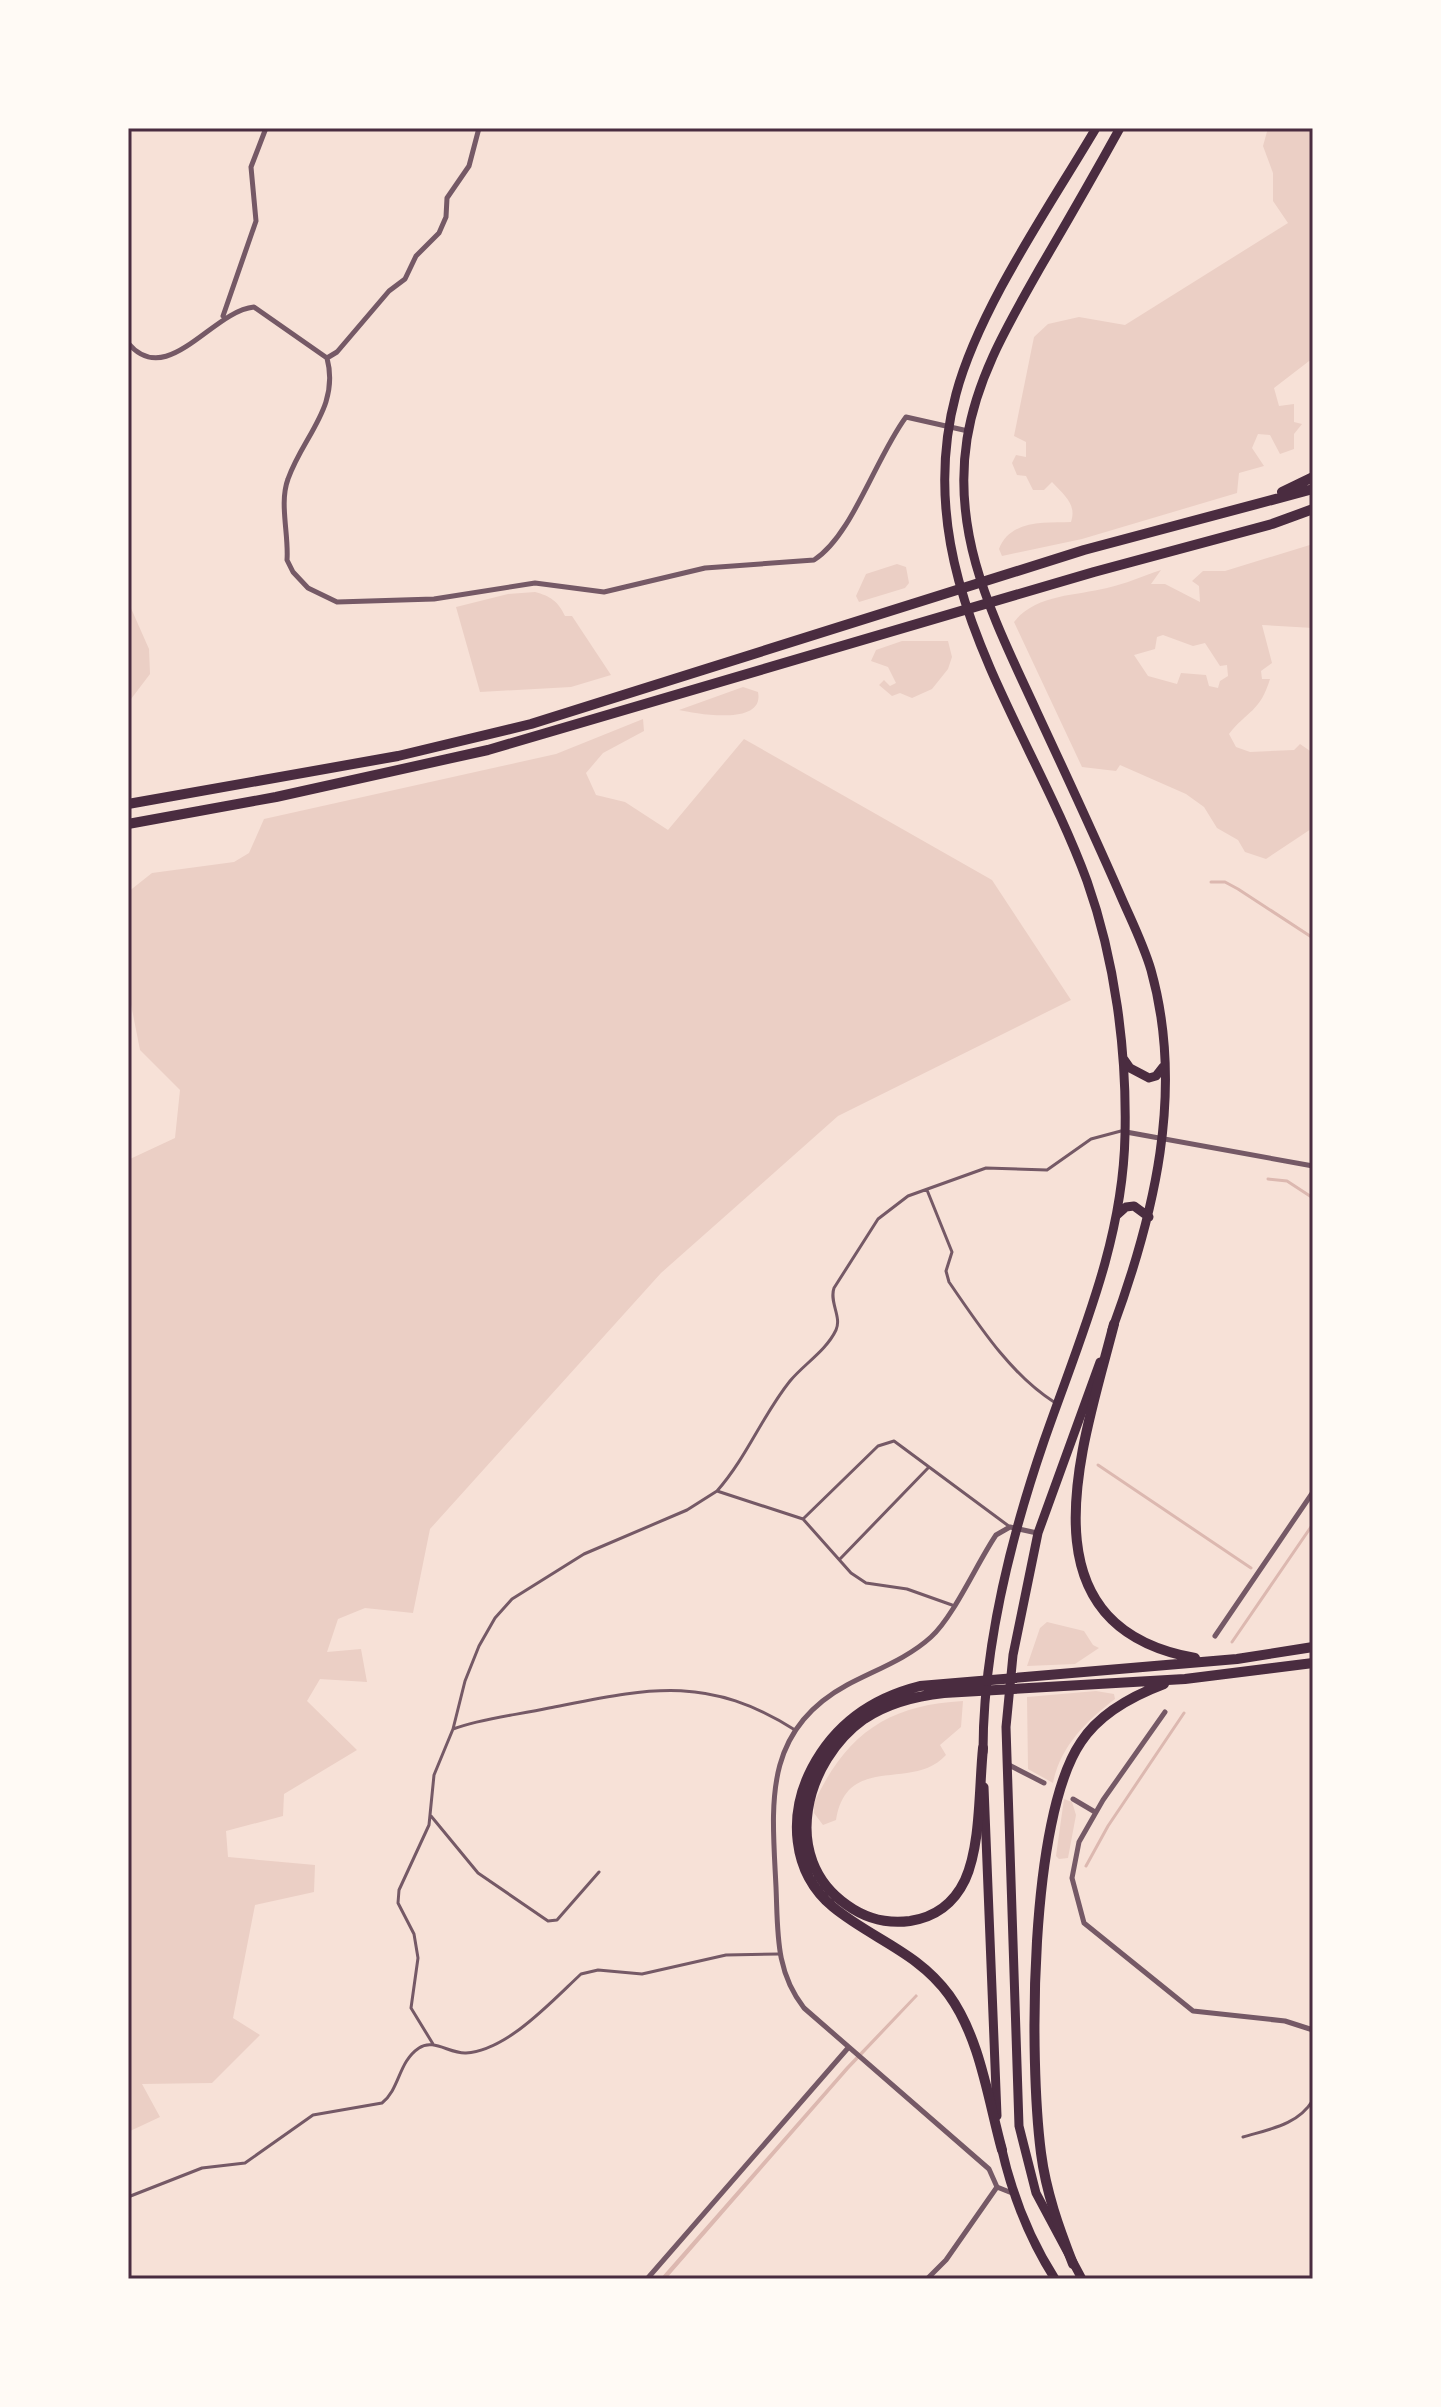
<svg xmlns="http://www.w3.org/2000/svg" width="1441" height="2407" viewBox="0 0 1441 2407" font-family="Overpass,sans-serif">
  <rect width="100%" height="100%" fill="#f7e1d7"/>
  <path fill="#ebcfc5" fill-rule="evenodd" d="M1268,128H1313V358L1274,388L1279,406L1294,404V422L1302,424L1294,434V449L1280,454L1270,435L1258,434L1252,448L1264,466L1239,473L1237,493L1082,539L1002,556L999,549C1010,519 1046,523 1071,522C1077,504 1064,495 1052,482L1044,490H1033L1026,476L1017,475L1012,463L1016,455L1026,457V442L1014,436L1034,337L1048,324L1079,317L1125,325L1288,223L1273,201V173L1263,146Z
    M1313,544V628L1262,625L1272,663L1261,671L1262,679H1270C1260,712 1248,710 1229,734L1236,747L1250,752L1294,750L1300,744L1313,753L1311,829L1266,859L1245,852L1238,840L1217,828L1204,807L1186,794L1120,765L1116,771L1082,767L1014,622C1036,594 1075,596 1107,588C1125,584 1143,576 1161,570L1151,584H1165L1200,602L1199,586L1192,581L1203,571H1225ZM1163,635L1193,646L1205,643L1220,666L1227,665L1228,676L1220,681L1218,688L1209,686L1206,675L1181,673L1177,684L1148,676L1134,655L1155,649L1157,637Z
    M897,564L906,567L909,583L905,588L859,602L856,596L866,574Z
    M535,592C550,596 558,601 565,616H572L611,675L571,687L480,692L456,607L508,594Z
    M130,606L149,649L150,674L128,703Z
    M902,641H948L952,657L948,669L932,689L912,698L900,693L892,696L879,685L884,680L890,686L896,683L888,667L871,661L876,650Z
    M743,687L758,692C765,726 697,714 679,710Z
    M643,719L644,731L603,753L586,773L596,795L625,802L668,830L744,739L992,880L1071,1000L838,1116L661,1273L430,1529L413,1613L365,1608L338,1619L327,1652L361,1649L367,1682L320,1679L307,1701L357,1750L284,1794L283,1816L226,1831L228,1857L315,1865L314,1892L255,1905L233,2018L260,2035L212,2083L142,2084L160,2117L128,2132V1156L130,1159L175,1138L180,1090L140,1050L128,989V892L152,873L234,862L249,853L264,819L556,754Z
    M1047,1622L1084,1631L1093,1645L1099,1648L1075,1664L1027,1666L1040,1628Z
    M1096,1691L1114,1694L1115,1699C1086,1721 1060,1747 1053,1783L1028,1769L1027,1697Z
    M963,1701L961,1727L940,1745L946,1755C913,1792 847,1752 836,1820L823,1825L814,1813V1803C846,1734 888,1705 963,1701Z
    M1064,1799L1072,1802L1076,1815L1068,1858L1059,1859L1056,1856Z"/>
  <path fill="#dcb8b0" d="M916,1994L918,1996L849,2069L666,2279H660L846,2067Z"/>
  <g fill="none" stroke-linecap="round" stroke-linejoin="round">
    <path stroke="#dcb8b0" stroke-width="3" d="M1211,882H1225L1238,889L1313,938
      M1268,1179L1287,1181L1313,1198
      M1098,1465L1251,1568
      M1232,1642L1313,1524
      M1086,1866L1108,1826L1184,1713"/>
    <path stroke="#755966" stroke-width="3" d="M927,1190L952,1252L946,1271L949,1282C978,1324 1010,1374 1054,1402
      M717,1491C747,1457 762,1416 790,1381C804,1364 826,1351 836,1330C842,1317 829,1302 834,1288L878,1219L908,1196L986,1168L1047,1170L1091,1139L1121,1131
      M803,1519L851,1573L866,1583L907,1589L952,1605
      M840,1559L929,1467
      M453,1729L465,1681L479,1646L495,1618L512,1599L584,1554L687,1510L717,1491L803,1519L878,1446L894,1441L1010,1527
      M431,1816L478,1873L548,1921L557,1920L599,1872
      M433,2044L411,2008L418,1958L414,1934L398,1903L399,1890L429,1825L434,1775L453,1729C483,1718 517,1715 549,1708C646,1689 705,1673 795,1730
      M1243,2137C1270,2129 1298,2125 1313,2100
      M128,2197L202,2168L245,2163L313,2115L382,2103C400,2089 398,2062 419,2048C433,2038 450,2054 466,2053C508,2050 552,2001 581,1974L598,1970L642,1974L726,1955L779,1954"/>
    <path stroke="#755966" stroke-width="5" d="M223,316L256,221L251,167L266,128
      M128,343C167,390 212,311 254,307L327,358C340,407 303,436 288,479C279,503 289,535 287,560L293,572L308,588L337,602L434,599L535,583L604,592L705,568L814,560C852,536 876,457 906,417L968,431
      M327,358L337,352L389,291L405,279L416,256L439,233L446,217L447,198L469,166L479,128
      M1126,1132L1313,1166
      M1215,1636L1313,1492
      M1165,1712L1103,1800L1079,1842L1072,1878L1084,1923L1193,2011L1285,2021L1313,2030
      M1009,1765L1044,1783
      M1073,1799L1095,1812
      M1012,2193L997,2187L989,2169L804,2008C775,1971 778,1932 776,1887C772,1804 762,1731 847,1685C875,1670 907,1659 931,1637C954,1616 977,1563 996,1535L1010,1527L1037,1533
      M647,2279L848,2048
      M927,2279L946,2260L997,2187"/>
    <path stroke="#4a2c40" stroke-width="9" d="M1123,1058L1130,1068L1149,1078L1156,1076L1163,1067
      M1116,1216L1126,1207L1134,1206L1149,1217
      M1112,1330C1154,1216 1185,1091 1151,970C1143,943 1130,918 1119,892C1088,821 1055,751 1022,680C986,602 953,528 967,439C977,376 1009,323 1040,268C1067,222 1094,175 1120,128
      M983,1752C983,1647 1010,1540 1044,1441C1079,1340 1123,1243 1125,1135C1127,1051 1115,960 1087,881C1027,719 907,576 956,394C979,308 1050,206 1096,128
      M984,1787L997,2116
      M1001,2146C1012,2195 1028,2237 1055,2279
      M1082,2279L1036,2193L1019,2126L1006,1727L1013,1655L1038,1533L1100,1362"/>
    <path stroke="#4a2c40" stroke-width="10" d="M1282,492L1313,477
      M128,804L398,756L531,724L1084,550L1313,489
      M128,824L276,797L488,750L1094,572L1272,524L1313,509
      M1114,1324C1083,1445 1016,1626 1195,1658
      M983,1748C979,1787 981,1845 965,1880C954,1903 936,1917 910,1921C887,1924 865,1918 847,1905C779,1858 805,1761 864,1719C888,1703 916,1696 944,1693L1185,1679L1313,1663
      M1002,2150C988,2099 980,2038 949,1995C918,1952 872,1939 833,1907C791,1872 788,1814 812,1768C835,1724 872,1698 920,1686L1237,1659L1313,1647
      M1073,2264C1059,2228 1046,2192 1041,2153C1029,2060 1029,1818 1081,1742C1100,1713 1132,1696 1164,1684"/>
  </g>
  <rect width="1441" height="2407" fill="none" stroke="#fffaf5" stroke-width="260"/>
  <rect x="130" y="130" width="1181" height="2147" fill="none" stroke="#4a2c40" stroke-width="3"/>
</svg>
